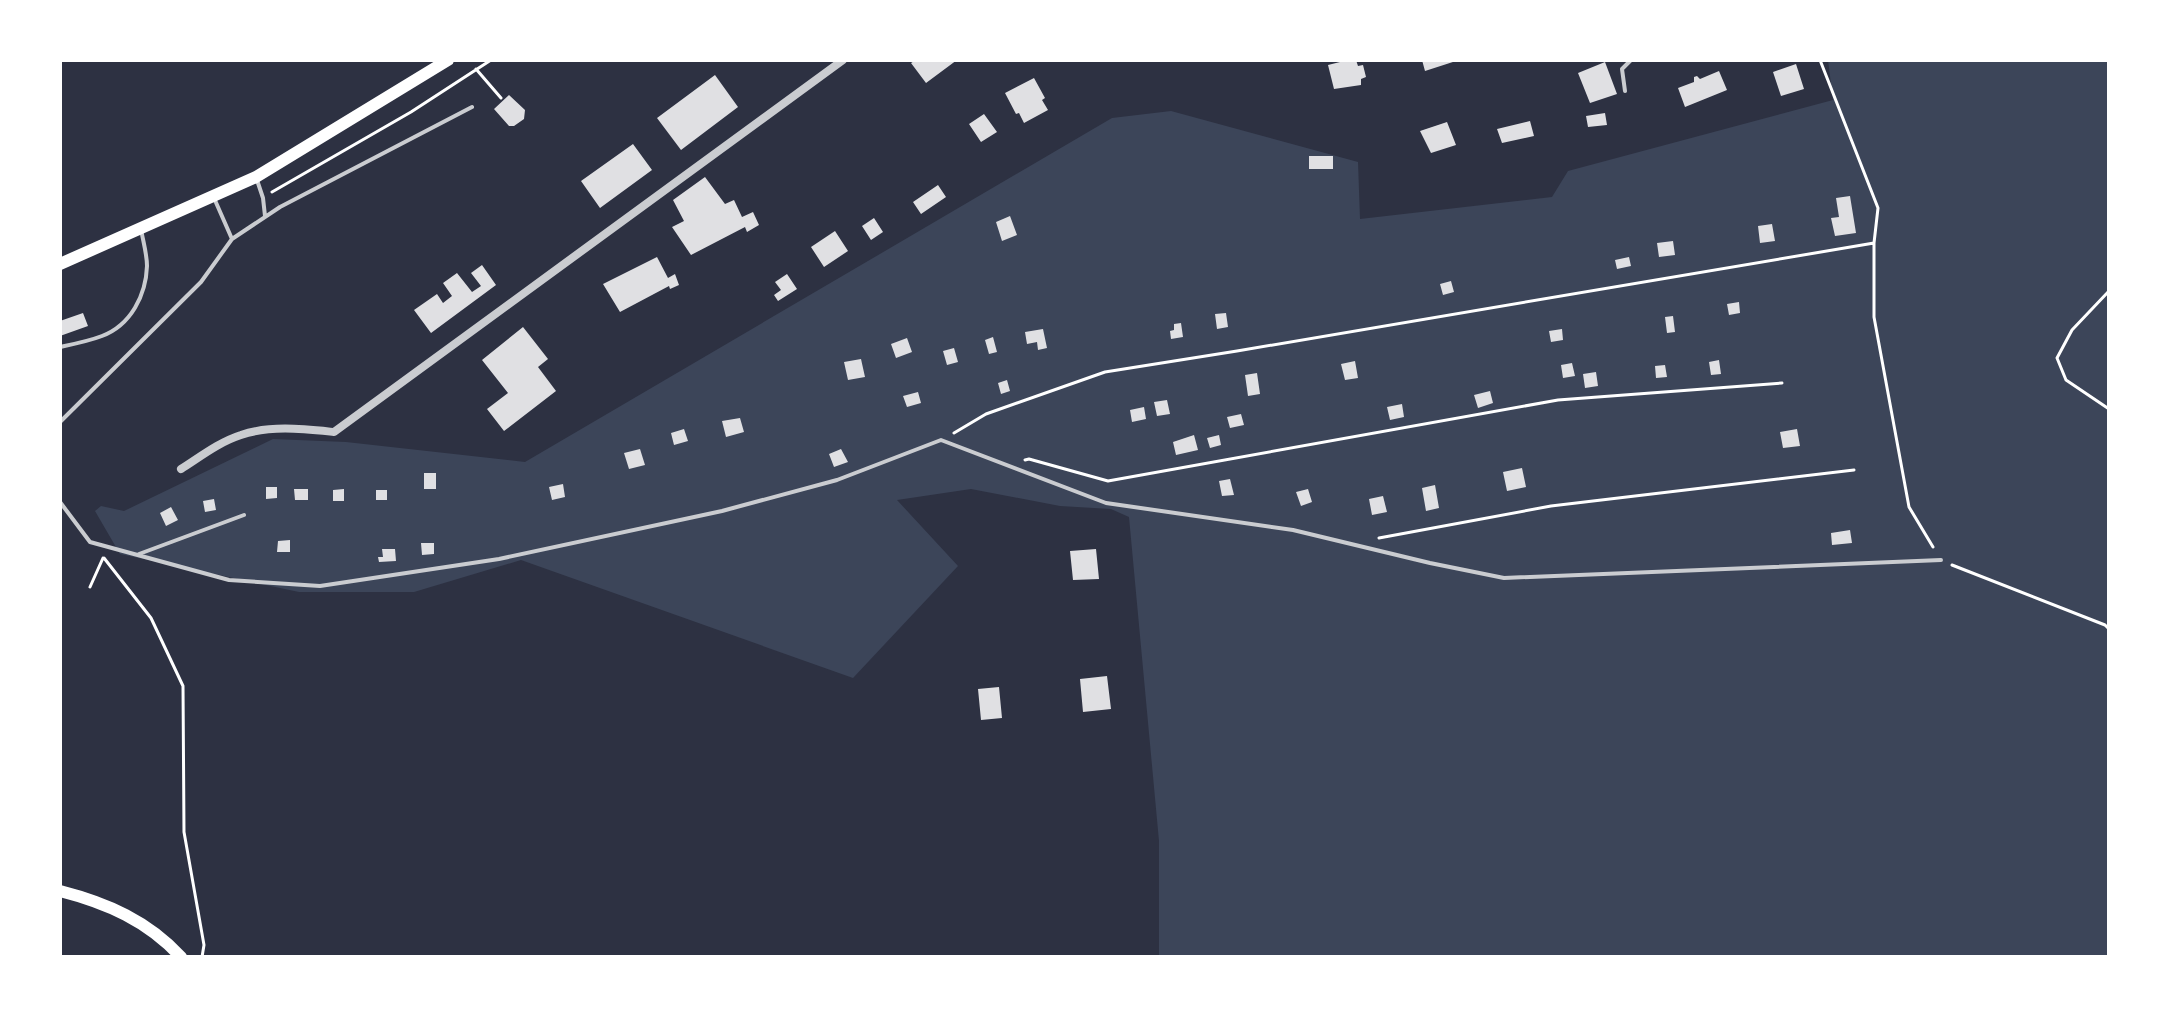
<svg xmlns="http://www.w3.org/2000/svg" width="2169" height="1017" viewBox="0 0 2169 1017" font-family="'Roboto Serif',serif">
  <rect width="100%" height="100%" fill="#2d3142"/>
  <path fill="#3c4559" d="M1828,60H2109V957H1159V841L1129,517L1111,509L1060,506L971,489L897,500L958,566L853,678L521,560L414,592H299L120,554L95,511L101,506L124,511L273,439L346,442L525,462L1112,118L1171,111L1358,162L1360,219L1552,197L1568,171L1833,100Z"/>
  <path fill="#e0e0e3" d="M916,60H957L926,83L911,63Z
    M1348,60H1356L1358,66L1363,65L1366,77L1361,79V85L1334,89L1328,65Z
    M1422,60H1456V61L1425,71Z
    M1605,62L1617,94L1590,103L1578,73Z
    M1796,64L1804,89L1781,96L1773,72Z
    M1719,71L1727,90L1685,107L1678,88L1694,82V77L1697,76L1700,79Z
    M715,75L738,107L681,150L657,118Z
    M1034,78L1045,98L1042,100L1048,110L1024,123L1019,113L1016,114L1005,93Z
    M509,95L525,110L524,119L514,126H509L494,109Z
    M1605,113L1607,125L1588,127L1586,116Z
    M984,114L997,132L981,142L969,124Z
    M1530,121L1534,136L1502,143L1497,129Z
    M1447,122L1456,145L1431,153L1420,131Z
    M633,144L652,170L600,208L581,181Z
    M1309,156H1333V169H1309Z
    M705,177L725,204L734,200L742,217L753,212L759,225L747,232L745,227L691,255L672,227L684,221L673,200Z
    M938,185L946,197L921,214L913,202Z
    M1850,196L1856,233L1835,236L1831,218L1839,217L1836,198Z
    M1010,216L1017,235L1002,241L996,222Z
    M874,218L883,232L871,240L862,226Z
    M1772,224L1775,241L1760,243L1758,226Z
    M835,231L848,251L824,267L811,247Z
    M1673,241L1675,255L1659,257L1657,243Z
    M657,257L668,278L675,274L679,285L670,289L669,286L620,312L603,284Z
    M1629,257L1631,266L1617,269L1615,260Z
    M482,265L496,285L431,333L414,310L437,294L443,303L452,296L443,283L457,273L472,292L481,286L471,273Z
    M787,274L797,289L778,301L774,295L781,290L775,282Z
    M1451,281L1454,292L1443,295L1440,284Z
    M1739,302L1740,313L1729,315L1727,304Z
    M83,313L88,326L60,336V321Z
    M1226,313L1228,327L1217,329L1215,314Z
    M1673,316L1675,332L1667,333L1665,317Z
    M1181,323L1183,337L1171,339L1170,331L1174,330V324Z
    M523,327L548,359L538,367L556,391L504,431L487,409L508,393L482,360Z
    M1043,329L1047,348L1038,350L1037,342L1027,344L1025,332Z
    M1562,329L1563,340L1551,342L1549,331Z
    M993,337L997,352L989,354L985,340Z
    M907,338L912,352L896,358L891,344Z
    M954,348L958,362L947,365L943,351Z
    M861,359L865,377L848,380L844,362Z
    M1719,360L1721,374L1711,375L1709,362Z
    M1355,361L1358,378L1345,380L1341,364Z
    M1572,363L1575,376L1563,378L1561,365Z
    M1665,365L1667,377L1656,378L1655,366Z
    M1596,372L1598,386L1585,388L1583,374Z
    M1257,373L1260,394L1248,396L1245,375Z
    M1007,380L1010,391L1001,394L998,383Z
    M1490,391L1493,403L1478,408L1474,395Z
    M918,392L921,403L907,407L903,396Z
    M1167,400L1170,414L1157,416L1154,402Z
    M1402,404L1404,417L1390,420L1387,407Z
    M1144,407L1146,419L1132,422L1130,410Z
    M1241,414L1244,425L1230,428L1227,417Z
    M740,418L744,432L726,437L722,421Z
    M684,429L688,441L674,445L671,433Z
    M1797,429L1800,446L1783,448L1780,432Z
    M1194,435L1198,450L1176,455L1173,442Z
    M1219,435L1221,445L1210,448L1207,438Z
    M640,449L645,465L629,469L624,453Z
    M841,449L848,462L834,467L829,454Z
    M1522,468L1526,487L1507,491L1503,472Z
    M424,473H436V489H424Z
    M1230,479L1234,495L1222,496L1219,481Z
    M563,484L565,497L552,500L549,487Z
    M1435,485L1439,508L1426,511L1422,488Z
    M266,487H277V498L266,499Z
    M294,489H308V500H295Z
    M344,489V501H333V490Z
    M1308,489L1312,502L1301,506L1296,492Z
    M376,490H387V500H376Z
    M1383,496L1387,512L1372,515L1369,499Z
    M214,499L216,510L205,512L203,501Z
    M171,507L178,520L166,526L160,513Z
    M1850,530L1852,543L1832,545L1831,533Z
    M290,540V552H277L278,541Z
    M421,543H434V554L422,555Z
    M382,549H395L396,561L379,562L378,557H383Z
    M1096,549L1099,579L1073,580L1070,551Z
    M1107,676L1111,709L1083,712L1080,679Z
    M999,687L1002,718L981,720L978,689Z"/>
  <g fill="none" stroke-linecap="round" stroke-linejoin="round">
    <path stroke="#fff" stroke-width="3" d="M1820,60L1878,208L1874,243V317L1909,507L1933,547
      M476,69L501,98
      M272,192L411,112L491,60
      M2109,291L2072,330L2057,358L2066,380L2109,409
      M954,433L986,414L1105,372L1237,351L1874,243
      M1025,460L1029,459L1108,481L1558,400L1782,383
      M1379,538L1551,506L1854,470
      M104,558L151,618L183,686L184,832L204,945L202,957
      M1952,565L2105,625L2109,629
      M90,587L103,558"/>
    <path stroke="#caccd0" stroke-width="4" d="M1625,91L1622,69L1631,60
      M257,180L263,198L265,216
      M232,239L280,207L472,107
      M60,347C74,344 89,341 102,336C131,325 146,295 147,266C147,254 143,241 141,229
      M60,422L201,282L232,239L214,198
      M60,502L90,542L229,580L320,586L499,559L722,511L837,480L941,440L1106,503L1293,530L1430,563L1504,578L1941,560
      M139,554L244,515"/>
    <path stroke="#caccd0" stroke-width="8" d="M181,469C200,457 219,442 241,435C270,425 304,429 334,432L843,60"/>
    <path stroke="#fff" stroke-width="12" d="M60,264L256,177L448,60
      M60,891C107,903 148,921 181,957"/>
  </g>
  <rect width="2169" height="1017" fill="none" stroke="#ffffff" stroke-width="124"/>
</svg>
